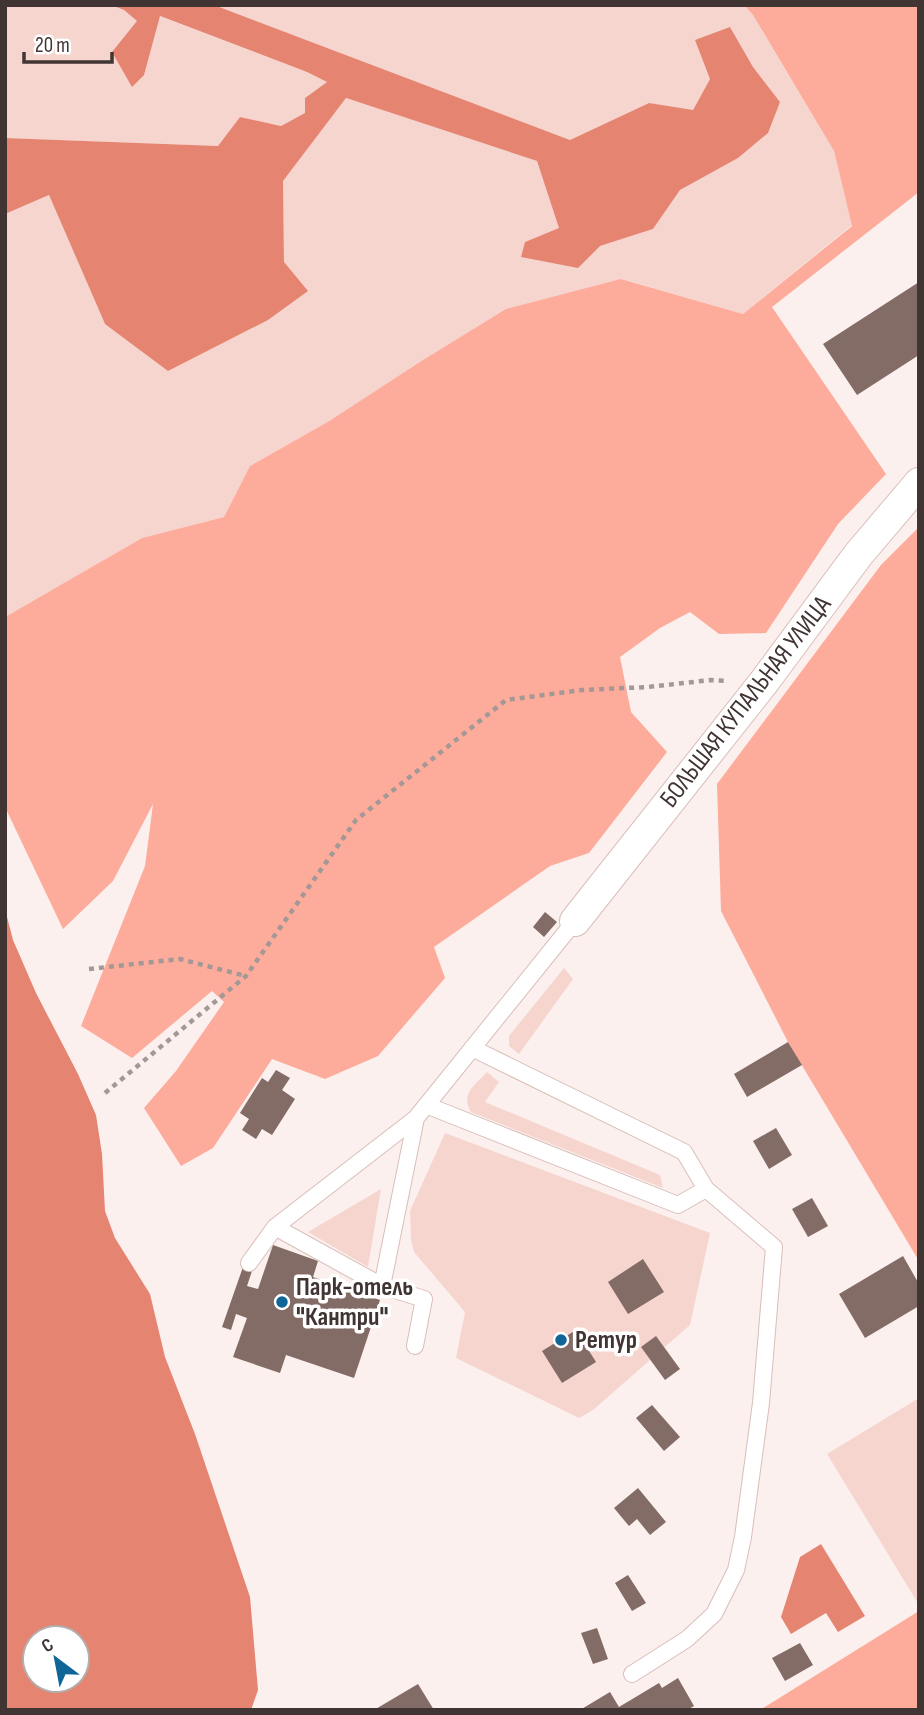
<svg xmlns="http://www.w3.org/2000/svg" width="924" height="1715" viewBox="0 0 924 1715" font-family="'Sofia Sans Condensed',sans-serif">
  <rect width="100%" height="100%" fill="#fbf0ee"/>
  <path fill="#f6d5cf" d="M5,5H111L124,10L137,21L144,74L159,16L307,72L327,82L305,98L306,113L281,126L240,117L218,146L5,138Z
    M214,5H744L753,15L834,151L852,225L743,314L622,279L331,420L250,466L224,517L142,538L5,617V214L49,195L105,324L284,262L283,180L346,98L537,161L560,228L525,242L600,246L653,229L680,190L738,158L780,102L753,67L730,27L710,79L692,111L649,103L570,140Z
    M564,968L573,979L519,1054L509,1046V1036Z
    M487,1072L499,1082L485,1102L660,1175L663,1188L471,1112C460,1094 475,1085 487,1072Z
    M445,1133L710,1233L690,1325L593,1410L579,1418L456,1358L465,1312L414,1252L411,1240L410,1211Z
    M381,1189L368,1267L308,1232Z
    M919,1398V1605L827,1454Z"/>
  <path fill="#fdab9b" d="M744,5H919V192L772,307L886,474L838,524L766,633L719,634L690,612L660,628L620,657L631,712L667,752L589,853L550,866L434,947L445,978L378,1056L325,1079L272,1059L213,1148L181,1166L144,1108L176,1071L224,1002L212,991L132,1058L81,1026L145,866L153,804L113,881L63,929L5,807V617L142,538L224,517L250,466L331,420L420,362L506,309L621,279L743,314L852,226L834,151L753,15Z
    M919,527V1261L788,1042L721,911L717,784L881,565Z
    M919,1611V1710H760Z"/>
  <path fill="#e68472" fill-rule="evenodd" d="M111,5H214L570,140L649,103L693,110L710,79L695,40L730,27L753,67L780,102L768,133L738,158L680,190L653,229L600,246L578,268L521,257L525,242L559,228L537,161L346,98L283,181L284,262L308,291L268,320L168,371L105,324L49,195L5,214V138L218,146L240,117L281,126L305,113V98L327,82L307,72L160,16L144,75L132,87L112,52L137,21L124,10Z
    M5,909L13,940L36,993L78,1074L96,1115L102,1154L105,1211L115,1238L150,1294L165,1357L195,1434L250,1597L258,1690L251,1710H5ZM35,1638H77V1680H35Z
    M821,1544L865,1616L838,1632L826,1613L791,1634L781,1617L800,1557Z"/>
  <path fill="#836b66" d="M919,282V355L857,395L823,344Z
    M545,912L557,922L544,937L533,927Z
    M788,1042L802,1065L747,1097L734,1074Z
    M276,1070L290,1078L282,1090L295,1099L272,1135L262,1129L256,1139L242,1130L249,1119L240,1113L262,1078L268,1082Z
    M776,1128L792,1155L769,1169L753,1141Z
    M812,1198L828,1226L808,1237L792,1209Z
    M273,1245L318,1261L313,1277L380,1300L354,1378L286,1355L280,1373L233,1357L247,1318L236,1314L231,1330L222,1327L243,1267L252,1271L247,1286L258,1289Z
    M903,1256L919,1284V1306L865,1338L839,1294Z
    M643,1259L664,1292L628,1314L608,1282Z
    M576,1330L596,1362L562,1383L542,1351Z
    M656,1336L680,1369L665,1380L641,1347Z
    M652,1405L680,1437L664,1451L636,1418Z
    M638,1488L666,1522L650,1535L637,1519L629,1526L614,1508Z
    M628,1575L646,1603L632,1611L615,1583Z
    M597,1628L608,1659L593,1664L581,1633Z
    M800,1643L813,1665L785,1681L772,1658Z
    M678,1678L694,1706L687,1710H580L610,1692L619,1707L659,1683L662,1688Z
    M418,1684L434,1710H374Z"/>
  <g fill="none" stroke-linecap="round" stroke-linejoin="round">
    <g stroke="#d9beb9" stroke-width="18">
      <path id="service" d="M472,1048L684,1152L706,1189
        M426,1105L678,1205L706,1189L774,1247L761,1403L743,1537L736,1570L714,1614L687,1639L632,1674
        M275,1227L382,1286
        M249,1263L275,1227L416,1118L575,921
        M415,1346L424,1299L382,1286L416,1118"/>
    </g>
    <g stroke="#d9beb9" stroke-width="32">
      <path id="minor" d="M575,921L764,682L858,555L919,483"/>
    </g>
    <path stroke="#a39896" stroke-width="4.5" stroke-dasharray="5 5" stroke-linecap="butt" d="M89,969L180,959L246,976
      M105,1093L246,976L356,820L506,700L582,690L648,687L711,680L728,681"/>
    <use href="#service" stroke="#fff" stroke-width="16"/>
    <use href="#minor" stroke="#fff" stroke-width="30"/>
  </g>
  <g fill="#0e6596" stroke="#fff" stroke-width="2.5">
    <circle cx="282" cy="1302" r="7"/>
    <circle cx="561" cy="1340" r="7"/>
  </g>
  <g text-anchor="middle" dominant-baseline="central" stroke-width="7" stroke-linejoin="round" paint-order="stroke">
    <g font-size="26" fill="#403533" stroke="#fff">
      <text transform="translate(746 702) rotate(-52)">БОЛЬШАЯ КУПАЛЬНАЯ УЛИЦА</text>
    </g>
    <g font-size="26" font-weight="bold" fill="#403533" stroke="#fff" text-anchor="start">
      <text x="296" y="1287">Парк-отель<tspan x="296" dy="30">"Кантри"</tspan></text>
      <text x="575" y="1340">Ретур</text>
    </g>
  </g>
  <rect width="924" height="1715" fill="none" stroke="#403533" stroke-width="14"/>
  <g transform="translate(56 1659) rotate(328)"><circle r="33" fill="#ffffff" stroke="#b3aead" stroke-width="2"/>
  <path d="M0-5L12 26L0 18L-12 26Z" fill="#0e6596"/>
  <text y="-10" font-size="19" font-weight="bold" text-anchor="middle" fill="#403533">С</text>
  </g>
  <path d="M24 52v10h88v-10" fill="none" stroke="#403533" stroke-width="3.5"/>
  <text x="35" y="52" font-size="21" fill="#403533" stroke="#ffffff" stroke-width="5" paint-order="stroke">20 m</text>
</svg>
